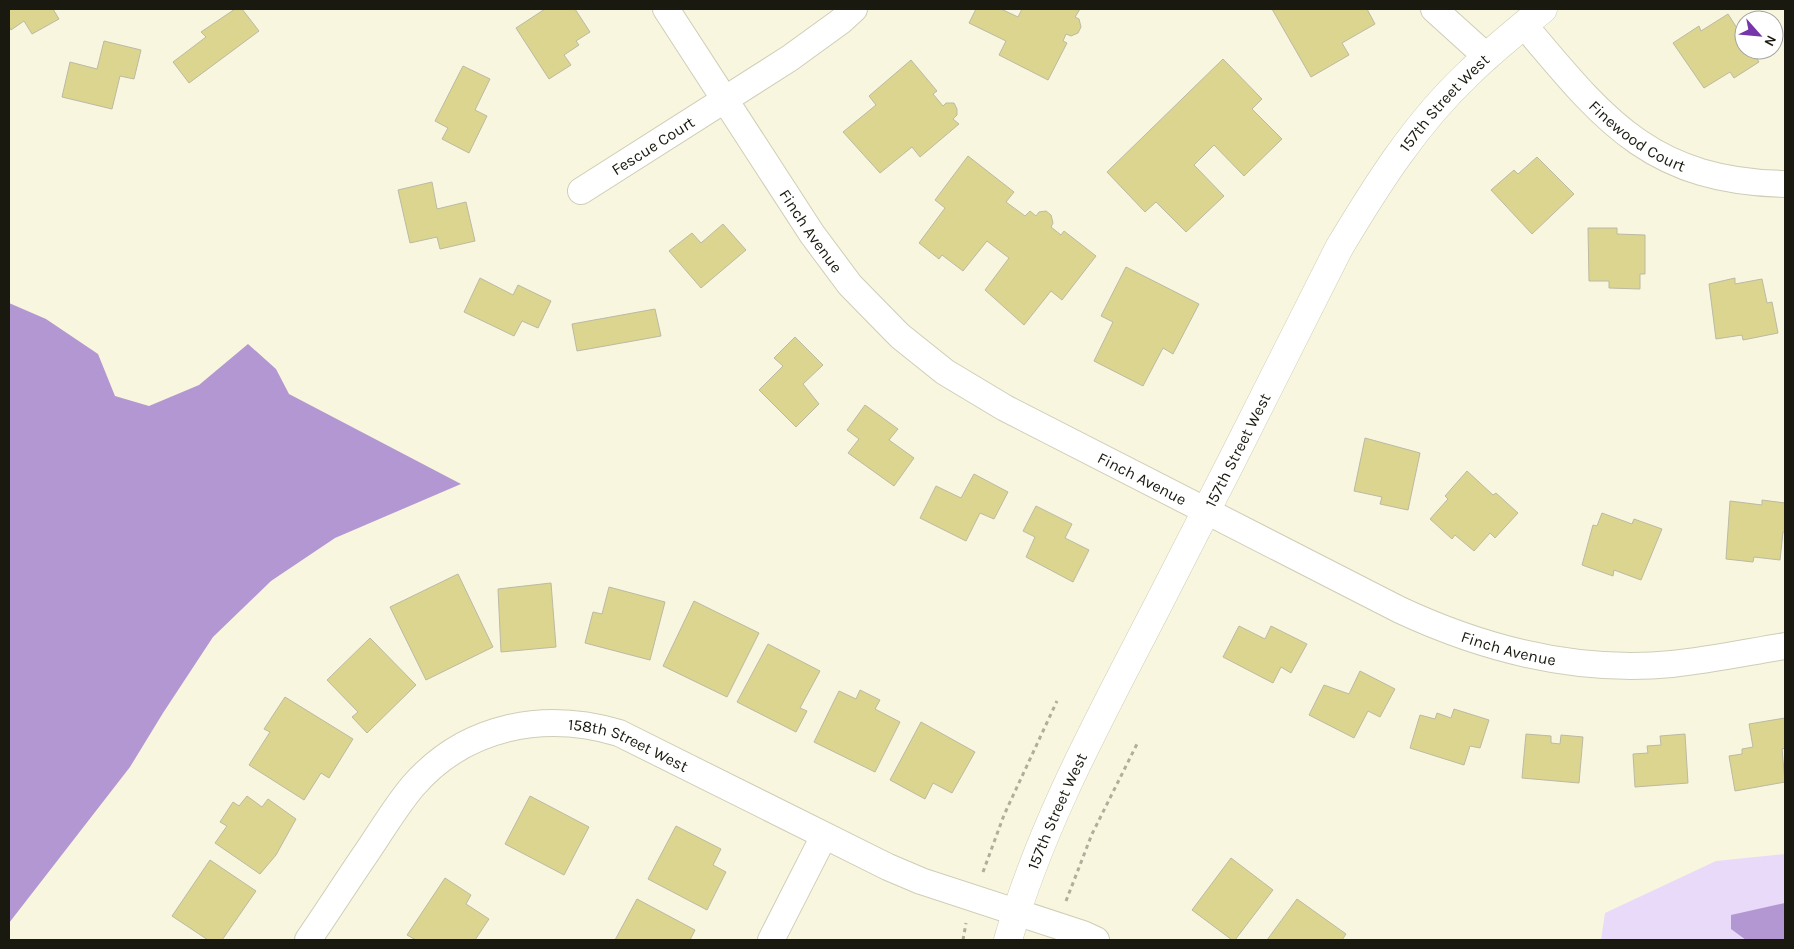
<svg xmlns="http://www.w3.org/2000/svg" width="1794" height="949" viewBox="0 0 1794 949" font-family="Karla,sans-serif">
  <rect width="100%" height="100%" fill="#f8f6de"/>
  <path fill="#e9dafa" d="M1785,854V940H1601L1605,913L1716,861Z"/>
  <path fill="#b397d2" d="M9,303L46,319L98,354L115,396L149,406L199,385L248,344L276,369L289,394L461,484L335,538L271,581L213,637L163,713L130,767L9,923Z
    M1785,903V940H1746L1731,929V915Z"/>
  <path fill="#dbd590" stroke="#bbbaa3" d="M9,9H53L59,19L32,34L24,21L11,30L9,26Z
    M235,9H242L259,31L189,83L173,62L206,37L201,32Z
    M545,9H575L590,32L576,41L579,45L564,55L571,65L549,79L516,28Z
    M976,9H1001L1018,17L1022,9H1080L1075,17L1079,19L1081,27L1078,33L1071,36L1066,34L1063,41L1067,43L1048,80L999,55L1006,41L969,23Z
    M1272,9H1367L1375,24L1342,43L1349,55L1311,77Z
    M1728,14L1744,39V50H1752L1759,62L1734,78L1730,72L1704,88L1673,43L1699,26L1701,31Z
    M104,41L141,50L134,79L120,76L112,109L62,97L70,62L97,69Z
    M1223,59L1262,99L1252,109L1282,139L1244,176L1214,145L1194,165L1224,196L1186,232L1156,202L1145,212L1107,172Z
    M911,60L937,91L933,94L943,106L946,103H954L957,109V115L953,119L959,124L920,157L912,147L880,173L843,132L876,105L869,96Z
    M463,66L490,79L475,110L487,116L469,153L442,139L448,128L435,121Z
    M968,156L1014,192L1006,202L1025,216L1030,211L1036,216L1039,212L1046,211L1051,215L1053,223L1051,227L1061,235L1064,231L1096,256L1062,300L1051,291L1024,325L985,290L1009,258L987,241L963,271L942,255L939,259L919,243L945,208L935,200Z
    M1537,157L1574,194L1532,234L1491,190L1514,170L1518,174Z
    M432,182L437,209L466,202L475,241L440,249L437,237L410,243L398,190Z
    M723,224L746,250L701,288L669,251L692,233L701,243Z
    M1588,228H1617V234L1645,235V274H1640V289L1609,288V281H1589Z
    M1126,267L1199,304L1173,354L1163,348L1143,386L1094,361L1113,322L1101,316Z
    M480,278L513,295L518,285L551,301L538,328L522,321L514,336L464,312Z
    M1735,278V284L1762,279L1767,303L1772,302L1778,333L1743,340L1742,335L1716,339L1709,284Z
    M655,309L661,336L577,351L572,324Z
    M795,337L823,365L803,384L819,404L796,427L759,390L783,366L774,358Z
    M865,405L898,429L889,440L914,458L894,486L848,453L859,439L847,430Z
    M1365,438L1420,453L1408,510L1380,504L1382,497L1354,491Z
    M1467,471L1493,495L1496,493L1518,513L1495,538L1490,533L1474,551L1455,535L1452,539L1430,519L1448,499L1445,496Z
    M974,474L1008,492L994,519L980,513L966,541L920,518L936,486L961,498Z
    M1762,500L1785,503V532H1783L1780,560L1754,557L1753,562L1726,559L1730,501L1762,505Z
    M1036,506L1072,524L1065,538L1089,550L1073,582L1026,557L1035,537L1023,531Z
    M1602,513L1632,524L1634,519L1662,529L1641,580L1614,570L1613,576L1582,565L1593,525L1597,526Z
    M458,574L493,647L426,680L390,607Z
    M551,583L556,647L501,652L498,589Z
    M609,587L665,602L650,660L585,643L593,612L602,614Z
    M694,601L759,633L727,697L663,666Z
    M1239,626L1265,639L1271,626L1307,644L1291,673L1281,667L1273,683L1223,657Z
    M370,638L416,685L367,733L352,717L358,712L327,680Z
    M768,644L820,671L800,708L807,711L796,732L737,702Z
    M1360,671L1395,689L1380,717L1368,711L1354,738L1309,715L1324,685L1349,694Z
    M860,690L880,700L875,709L900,722L875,772L814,742L839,691L856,699Z
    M285,697L353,739L329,778L321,773L304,800L249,765L270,732L264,729Z
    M1454,709L1489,720L1480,748L1470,746L1464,765L1410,748L1420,715L1435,719L1437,713L1451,718Z
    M1785,718V748L1782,749L1785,782L1735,791L1729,756L1742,754V749L1753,747L1749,724Z
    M921,722L975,752L952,793L933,783L925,799L890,780Z
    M1526,734L1551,736V743L1560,744L1561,735L1583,737L1579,783L1522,778Z
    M1685,734L1688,783L1635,787L1633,754L1648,753L1647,746L1661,745L1660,736Z
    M247,796L262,807L268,799L296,819L276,855L260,874L215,843L227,826L220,822L233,802L239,806Z
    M530,796L589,827L564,875L505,844Z
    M676,826L721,849L713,865L726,872L707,910L648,879Z
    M1231,858L1273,890L1235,940H1232L1192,910Z
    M210,860L256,891L222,940H208L172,916Z
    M445,878L471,895L466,904L489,919L475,940H416L407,935Z
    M637,899L695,930L690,940H615Z
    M1297,899L1346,934L1342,940H1267Z"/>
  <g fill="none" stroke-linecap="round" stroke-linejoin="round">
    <g stroke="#cfcdb6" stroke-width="28">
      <g id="street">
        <path id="s1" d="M666,9L812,234L850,285L900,336L945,372L1005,408L1400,610C1486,650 1577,673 1672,664C1710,660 1748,652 1785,646"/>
        <path d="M1434,9L1487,57"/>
        <path id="s2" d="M1524,25C1604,120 1650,181 1785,184"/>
        <path id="s3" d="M581,191L790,58L841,21L854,9"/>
        <path id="s4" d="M308,940C328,911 347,881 367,852C382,830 396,806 413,786C466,725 544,711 619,733L888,867L921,881L1083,934L1096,940"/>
        <path d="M771,940L824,836"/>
      </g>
    </g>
    <g stroke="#cfcdb6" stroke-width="29">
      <g id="secondary">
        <path id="s5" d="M1008,940C1042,821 1103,712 1159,603C1220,485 1279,367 1339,248C1376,186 1415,124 1468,74C1491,51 1518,30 1543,9"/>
      </g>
    </g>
    <path stroke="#afae9b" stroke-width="3" stroke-dasharray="4 4" stroke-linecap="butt" d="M983,872L1004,815L1057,701
      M1066,901L1092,834L1138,742
      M963,940L966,923"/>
    <use href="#street" stroke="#fff" stroke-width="26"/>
    <use href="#secondary" stroke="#fff" stroke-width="28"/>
  </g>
  <g text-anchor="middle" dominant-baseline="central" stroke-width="4" stroke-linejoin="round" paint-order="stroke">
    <g font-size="16" fill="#191910" stroke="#fff">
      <text stroke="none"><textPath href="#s5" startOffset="948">157th Street West</textPath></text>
      <text stroke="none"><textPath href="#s2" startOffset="160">Finewood Court</textPath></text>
      <text stroke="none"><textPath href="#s3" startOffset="85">Fescue Court</textPath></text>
      <text stroke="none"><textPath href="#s1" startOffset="265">Finch Avenue</textPath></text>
      <text stroke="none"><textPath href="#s5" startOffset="542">157th Street West</textPath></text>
      <text stroke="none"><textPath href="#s1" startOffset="685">Finch Avenue</textPath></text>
      <text stroke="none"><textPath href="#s1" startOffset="1090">Finch Avenue</textPath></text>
      <text stroke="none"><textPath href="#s4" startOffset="424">158th Street West</textPath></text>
      <text stroke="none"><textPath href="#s5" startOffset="138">157th Street West</textPath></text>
    </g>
  </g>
  <rect width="1794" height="949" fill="none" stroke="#191910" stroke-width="20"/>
  <g transform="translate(1759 35) rotate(117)"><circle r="24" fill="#ffffff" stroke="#a3a39f"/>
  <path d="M0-4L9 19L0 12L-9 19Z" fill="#7635a9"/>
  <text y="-8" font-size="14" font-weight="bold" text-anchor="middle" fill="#191910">N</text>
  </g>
</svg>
